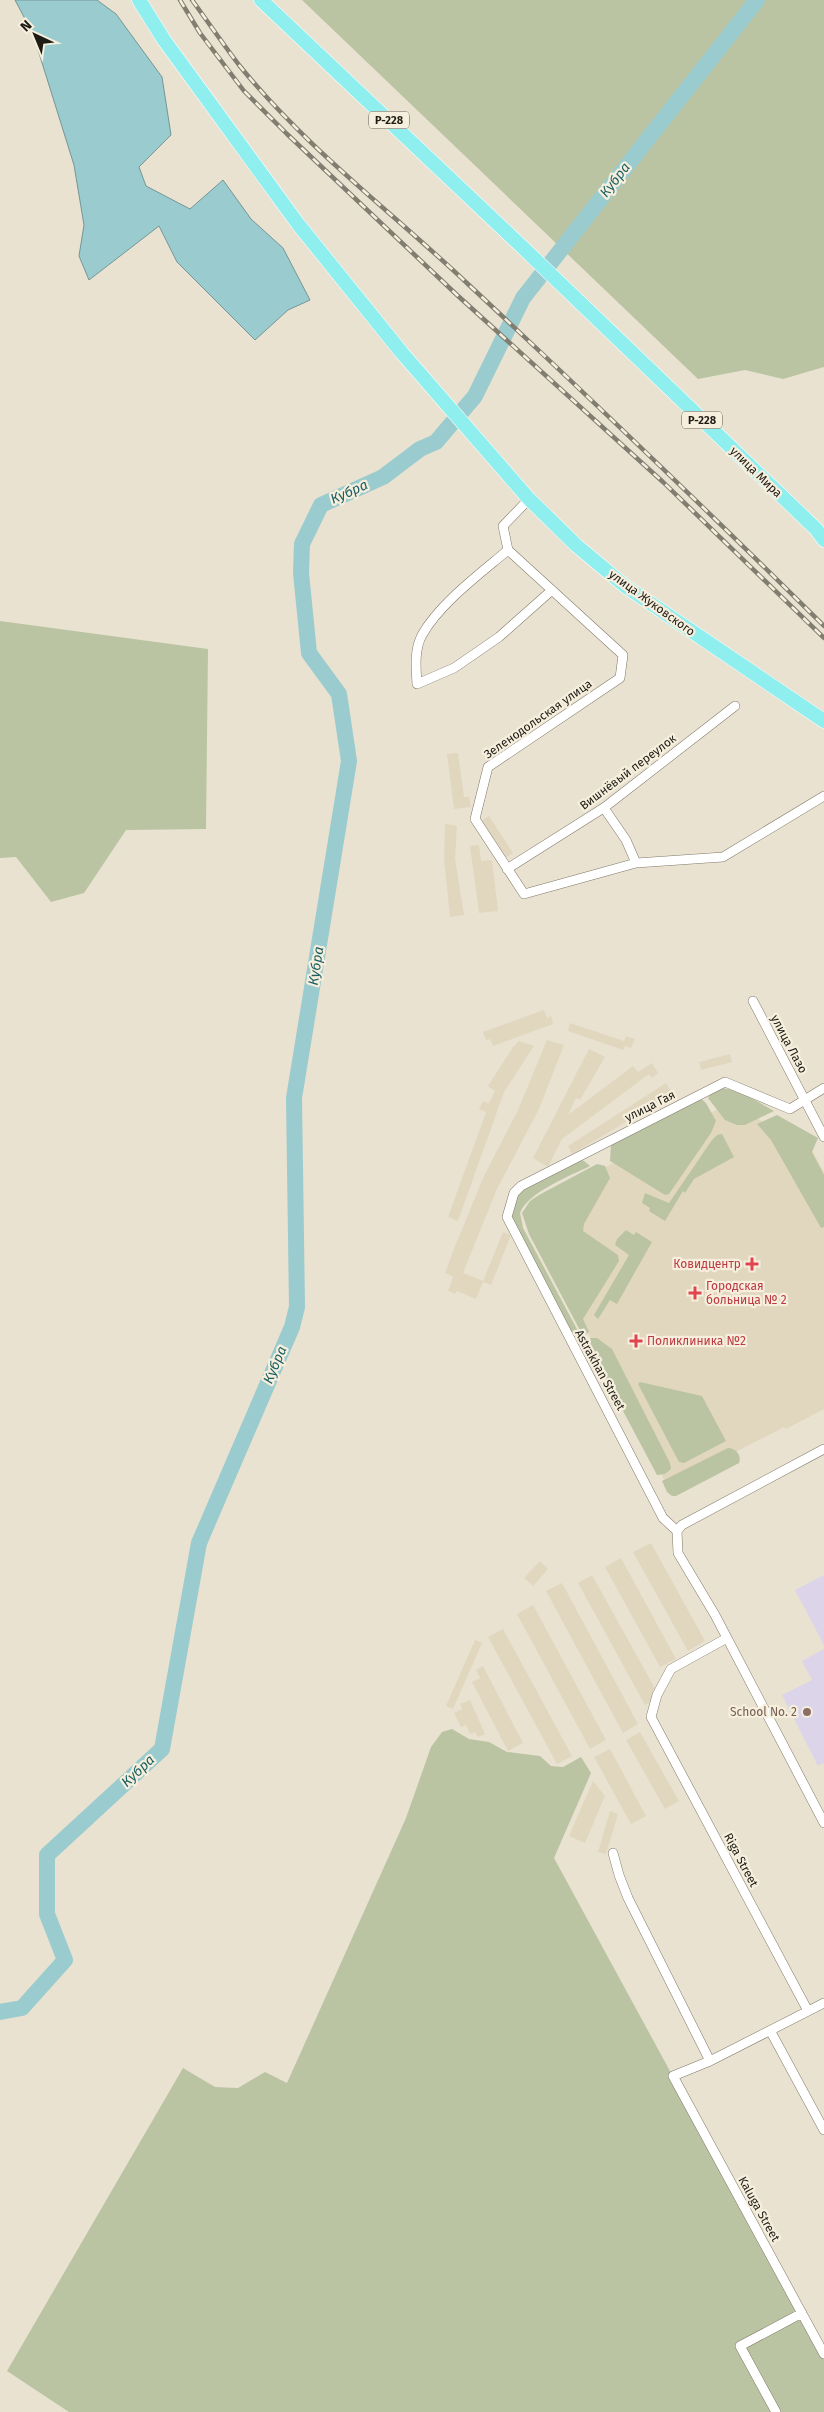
<svg xmlns="http://www.w3.org/2000/svg" width="824" height="2412" viewBox="0 0 824 2412" font-family="'Fira Sans',sans-serif">
  <rect width="100%" height="100%" fill="#e9e2d0"/>
  <path fill="#e1d7bf" d="M458,753L464,797H469L471,807L454,809L447,754Z
    M489,816L513,853L505,858L481,821Z
    M445,824L457,826L455,859L464,915L450,917L444,860Z
    M479,845L481,861L492,860L498,911L479,913L470,846Z
    M544,1010L547,1018L551,1016L553,1024L493,1046L490,1039L486,1040L483,1032Z
    M570,1023L624,1041L626,1036L635,1039L631,1048L625,1046L623,1050L568,1031Z
    M547,1040L564,1045L539,1109L497,1189L463,1273L483,1281L503,1232L511,1235L491,1285L483,1282L476,1299L457,1291L455,1294L448,1291L453,1277L445,1273L455,1246L484,1176L518,1110Z
    M519,1041L534,1046L504,1092L458,1221L448,1217L486,1112L479,1109L483,1101L489,1103L495,1091L488,1086L513,1047Z
    M589,1049L605,1057L580,1100L576,1098L568,1115L633,1066L638,1072L652,1063L658,1073L652,1078L649,1074L562,1139L548,1167L533,1158Z
    M730,1054L732,1062L701,1070L699,1062Z
    M666,1083L673,1094L572,1154L568,1146Z
    M730,1103L811,1149L824,1172V1409L786,1429L784,1427L668,1487L544,1249L555,1193Z
    M651,1543L705,1641L688,1651L633,1552Z
    M621,1558L676,1659L660,1667L605,1567Z
    M540,1561L548,1569L533,1586L524,1578Z
    M592,1575L657,1692L653,1700L645,1705L578,1583Z
    M562,1583L638,1724L623,1733L546,1591Z
    M533,1605L606,1740L590,1749L517,1614Z
    M503,1629L572,1756L557,1764L488,1637Z
    M475,1640L482,1643L453,1709L446,1706Z
    M483,1666L523,1743L508,1751L472,1682L480,1678L476,1670Z
    M470,1700L485,1734L478,1737L475,1732L470,1734L466,1725L461,1727L454,1713L462,1709L460,1704Z
    M640,1732L679,1801L665,1809L626,1740Z
    M610,1749L646,1816L631,1824L594,1757Z
    M593,1781L605,1796L585,1843L569,1836Z
    M610,1811L618,1814L606,1854L598,1852Z"/>
  <path fill="#dcd4e9" d="M824,1575V1645L795,1590Z
    M824,1649V1763L818,1766L782,1695L812,1680L802,1661Z"/>
  <path fill="#bac4a3" d="M302,0H824V367L783,379L745,370L698,379Z
    M0,621L208,649L206,829L126,830L84,893L51,902L16,857L0,858Z
    M720,1088L737,1090L774,1111L745,1125H737L725,1120L708,1098L711,1093Z
    M700,1098L706,1103L716,1121L711,1133L669,1194L665,1195L610,1161L611,1145Z
    M777,1115L818,1138L812,1152L824,1175V1227L821,1228L771,1140L757,1124Z
    M722,1134L734,1157L694,1179L685,1193L683,1191L665,1221L649,1211L650,1208L642,1203L645,1193L669,1203L712,1140L717,1135Z
    M576,1159L584,1161L590,1166C570,1176 528,1192 520,1213L523,1228L579,1333L572,1334L509,1218L517,1192Z
    M597,1164L605,1166L610,1178L584,1224L583,1231L618,1255L619,1261L583,1319L589,1332L583,1336L529,1234L522,1213L530,1201L539,1195Z
    M626,1230L634,1235L636,1232L652,1242L617,1304L610,1300L598,1319L594,1315L629,1255L615,1245L617,1239Z
    M591,1338H597L612,1349L670,1463L671,1469L665,1474L657,1475L587,1343Z
    M640,1382L702,1396L726,1441L684,1463L679,1462L638,1384Z
    M728,1448C736,1448 742,1456 739,1463L676,1496H672L667,1492L662,1481Z
    M452,1729L469,1739L489,1742L507,1752L540,1756L551,1766L563,1767L581,1757L591,1773L554,1858L824,2354V2412H69L7,2371L183,2068L215,2087L238,2088L265,2072L287,2083L406,1818L431,1747L442,1732Z"/>
  <path fill="#9acbce" stroke="#759696" d="M15,0H97L116,14L162,77L171,135L139,167L146,186L190,209L223,180L251,219L283,248L310,300L288,310L255,340L177,262L159,226L89,280L79,256L84,225L74,165L33,34Z"/>
  <g fill="none" stroke-linecap="round" stroke-linejoin="round">
    <path stroke="#9acbce" stroke-width="16" d="M0,2012L22,2008L65,1960L47,1914V1855L162,1749L199,1543L292,1327L297,1307L294,1098L349,761L339,694L309,653L301,573L302,544L321,505L383,477L420,449L436,442L475,396L523,298L757,0"/>
    <g stroke="#807969" stroke-width="10">
      <path id="street" d="M529,499L503,526L508,550L623,655L620,678L488,767L475,819L524,894L636,863L723,857L824,796
        M508,550C481,573 440,603 422,635C414,650 416,668 417,684L454,668L499,637L552,590
        M604,808L626,840L636,863
        M507,869L605,807L735,706
        M753,1001L824,1137
        M824,1088L790,1109L725,1082L521,1186L514,1193L507,1217L663,1518L677,1531L678,1553L715,1615L824,1823
        M677,1531L682,1525L824,1449
        M727,1638L671,1669L657,1695L651,1717L808,2011
        M613,1853L619,1875L628,1898L710,2061
        M824,2003L710,2061L673,2076L824,2354
        M771,2032L824,2130
        M776,2412L740,2346L802,2313"/>
    </g>
    <g stroke="#fff" stroke-width="15">
      <path id="primary" d="M139,0L164,40L298,224L402,353L529,499L576,545L625,586L824,721
        M261,0L516,241L816,529L824,540"/>
    </g>
    <use href="#street" stroke="#fff" stroke-width="9"/>
    <use href="#primary" stroke="#8feeee" stroke-width="14"/>
    <g stroke="#827d71" stroke-width="4.5">
      <path id="rail" d="M180,0L200,33L244,91L287,134L457,295L663,482L824,638
        M192,0C208,22 223,44 239,65C306,148 392,212 469,285C589,397 707,510 824,626"/>
    </g>
    <use href="#rail" stroke="#f6efdd" stroke-width="2.5" stroke-dasharray="8" stroke-linecap="butt"/>
  </g>
  <g fill="#e0444e" stroke="#f6efdd" stroke-width="2">
    <path d="M749.5 1256.5h5v5h5v5h-5v5h-5v-5h-5v-5h5z"/>
    <path d="M692.5 1285.5h5v5h5v5h-5v5h-5v-5h-5v-5h5z"/>
    <path d="M633.5 1333.5h5v5h5v5h-5v5h-5v-5h-5v-5h5z"/>
  </g>
  <circle fill="#8d6e63" stroke="#f6efdd" stroke-width="2" cx="807" cy="1712" r="5"/>
  <g text-anchor="middle" dominant-baseline="central" stroke-width="4.5" stroke-linejoin="round" paint-order="stroke">
    <g fill="#f6efdd" stroke="#5f5b51" stroke-width="1">
      <rect x="369" y="111.5" width="40" height="17" rx="4"/>
      <rect x="682" y="411.5" width="40" height="17" rx="4"/>
    </g>
    <g font-size="11" font-weight="bold" fill="#1e1b15">
      <text x="389" y="120">Р-228</text>
      <text x="702" y="420">Р-228</text>
    </g>
    <g font-size="12" fill="#1e1b15" stroke="#f6efdd">
      <text transform="translate(756 472) rotate(44)">улица Мира</text>
      <text transform="translate(652 603) rotate(36)">улица Жуковского</text>
      <text transform="translate(538 719) rotate(-35)">Зеленодольская улица</text>
      <text transform="translate(628 772) rotate(-37)">Вишнёвый переулок</text>
      <text transform="translate(789 1044) rotate(62)">улица Лазо</text>
      <text transform="translate(650 1106) rotate(-27)">улица Гая</text>
      <text transform="translate(600 1370) rotate(61)">Astrakhan Street</text>
      <text transform="translate(741 1860) rotate(62)">Riga Street</text>
      <text transform="translate(759 2209) rotate(61)">Kaluga Street</text>
    </g>
    <g font-size="12" fill="#be3a42" stroke="#f6efdd" text-anchor="start">
      <text x="741" y="1264" text-anchor="end">Ковидцентр</text>
      <text x="706" y="1286">Городская<tspan x="706" dy="14">больница № 2</tspan></text>
      <text x="647" y="1341">Поликлиника №2</text>
    </g>
    <g font-size="12" fill="#785e54" stroke="#f6efdd" text-anchor="end">
      <text x="797" y="1712">School No. 2</text>
    </g>
    <g font-size="14" font-style="italic" fill="#1c5f63" stroke="#f6efdd">
      <text transform="translate(615 180) rotate(-52)">Кубра</text>
      <text transform="translate(349 492) rotate(-24)">Кубра</text>
      <text transform="translate(316 966) rotate(-81)">Кубра</text>
      <text transform="translate(275 1365) rotate(-67)">Кубра</text>
      <text transform="translate(138 1771) rotate(-43)">Кубра</text>
    </g>
  </g>
  <g transform="translate(35 35) rotate(316)" stroke="#f6efdd" stroke-width="4" paint-order="stroke">
  <path d="M0-4L9 19L0 12L-9 19Z" fill="#1e1b15"/>
  <text y="-8" font-size="14" font-weight="bold" text-anchor="middle" fill="#1e1b15">N</text>
  </g>
</svg>
